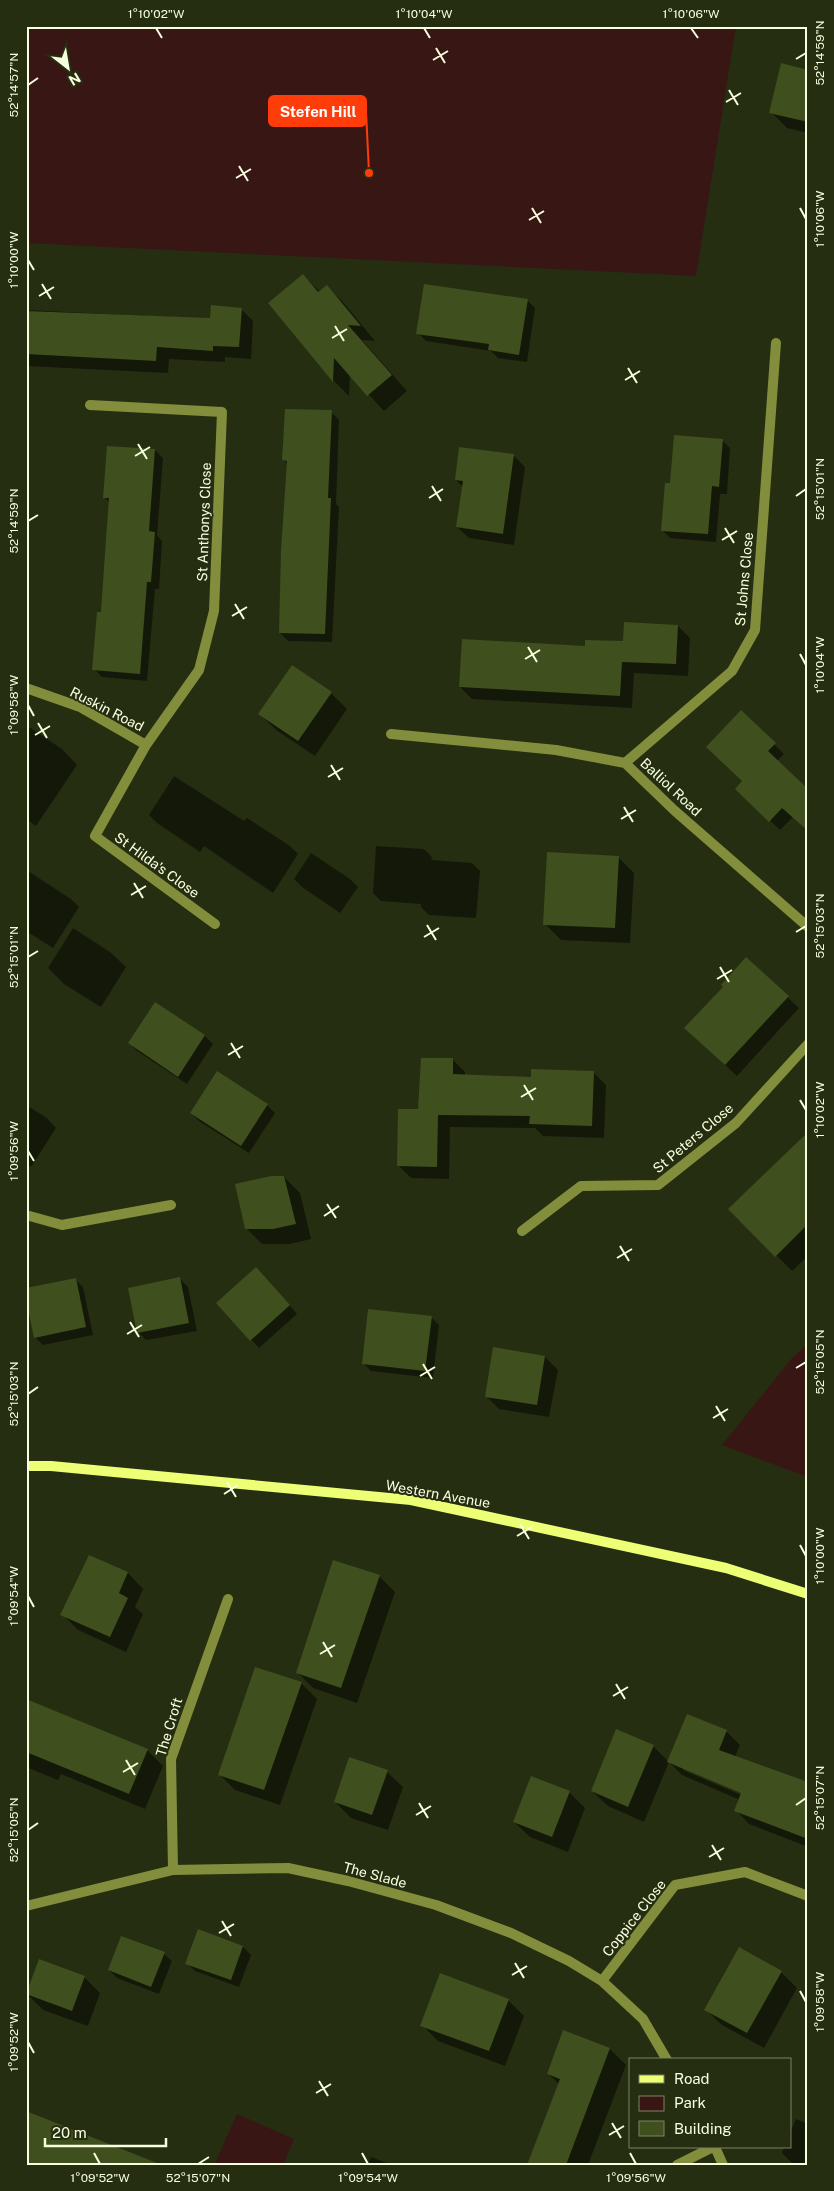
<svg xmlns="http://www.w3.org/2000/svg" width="834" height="2191" viewBox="0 0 834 2191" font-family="'Public Sans',sans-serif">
  <rect width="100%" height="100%" fill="#262e11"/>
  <path fill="#381614" d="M26,26H736L696,276L26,243Z
    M808,1344V1477L722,1445L792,1358Z
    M237,2114L294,2139L283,2165H214Z"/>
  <path fill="#0007" fill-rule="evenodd" d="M808,71V133L787,128L771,112Z
    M303,275L320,292L327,287L343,302L375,341L362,340L407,391L384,411L350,374L349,396L334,381L270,303Z
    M527,300L535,308L527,362L498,358L491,351L426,341L418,333Z
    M241,309L253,321L251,359L225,357V362L169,359L168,373L26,366V310L211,319Z
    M331,412L339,420L336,504L339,507L332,642L288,641L280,633L288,465L284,460Z
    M722,440L730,448L727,494H720L716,542L670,538L662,530L671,485Z
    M460,448L514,456L525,467L514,545L469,538L457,527L463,487L456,480Z
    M155,450L163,458L157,535L162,541L159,589H155L147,681L102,677L94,669L102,613L110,503L104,497Z
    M678,626L690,638L688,676L634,673L632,708L472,699L460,687L586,648L624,643Z
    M331,693L347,709L315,756L276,730L260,714Z
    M741,712L784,754L777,761L793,817L780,830L746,798Z
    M26,725L62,749L77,765L36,826L26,819Z
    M174,776L244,821L247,818L290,846L298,854L273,893L204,846L200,852L157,823L149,815Z
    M376,846L424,849L432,857L431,860L472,863L480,871L476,918L429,915L421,907V904L381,901L373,893Z
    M311,853L350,879L358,887L340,913L302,887L294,879Z
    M618,857L634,873L630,943L561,940L545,924Z
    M28,871L71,899L79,907L53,948L26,931Z
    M73,928L110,952L126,967L101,1007L64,984L48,968Z
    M746,959L799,1008L737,1076L697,1039L725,987Z
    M155,1004L205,1036L213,1044L187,1084L137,1051L130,1043Z
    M453,1060L465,1072V1076L532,1078L593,1072L606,1085L604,1138L543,1136L535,1128L450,1127L449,1179L411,1178L398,1165Z
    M26,1105L47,1118L56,1128L31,1167L26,1164Z
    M267,1105L275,1113L249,1153L199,1121L191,1113Z
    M808,1134V1256L792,1271L730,1209Z
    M284,1177L300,1193L311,1239L290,1244H262L246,1228Z
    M264,1277L297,1314L259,1348L218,1303Z
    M75,1279L83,1287L93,1335L43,1345L35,1337Z
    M180,1279L188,1287L197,1331L146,1340L138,1332Z
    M431,1317L439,1325L433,1378L371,1371L363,1363Z
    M494,1349L545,1357L558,1370L549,1417L499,1409L486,1396Z
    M90,1557L128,1573L143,1589L135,1607L143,1614L126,1652L78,1630L62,1614Z
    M379,1576L395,1592L357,1703L313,1688L297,1672Z
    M301,1683L317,1699L280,1805L235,1790L219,1774Z
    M26,1701L147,1750L163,1766L145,1809L61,1774L58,1780L26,1767Z
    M726,1731L740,1745L735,1757L804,1782L808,1772V1847L749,1824L736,1810L740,1800L682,1775L669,1762L644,1822L608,1806L592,1791L653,1746L669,1762ZM683,1768L747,1795L746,1797L683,1770Z
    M387,1772L403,1787L388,1830L351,1818L335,1802Z
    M532,1778L569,1792L585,1808L568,1852L530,1837L514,1822Z
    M198,1931L243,1947L251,1955L239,1987L195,1971L187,1963Z
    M164,1954L172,1961L159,1994L117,1978L109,1970Z
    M781,1972L797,1988L764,2048L722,2025L706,2010Z
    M84,1977L100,1993L88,2026L43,2010L27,1994Z
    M508,2000L524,2016L505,2066L438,2041L422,2025Z
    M564,2032L610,2049L626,2065L588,2165H528L559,2084L548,2074Z
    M796,2119L808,2124V2165H794L782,2153L784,2147H790V2133Z
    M371,2157L392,2165H368Z"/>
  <path fill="#3f4f1d" d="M781,63L808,70V122L769,113Z
    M303,274L318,292L327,285L361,326L348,325L392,375L367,396L334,358L333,382L268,303Z
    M424,284L528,299L519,355L488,350L489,344L416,334Z
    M211,305L242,308L239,347L213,346V351L157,347L156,361L26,354V311L210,318Z
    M285,409L332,410L328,498H331L325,634L279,633L281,551L287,461L282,460Z
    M674,435L723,439L719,487L712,486L708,534L661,531L665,483H670Z
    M107,446L155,449L149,531L155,532L151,582H147L140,674L92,670L97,612H101L105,553L109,498H103Z
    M459,447L514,454L503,534L456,527L463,481L455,480Z
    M624,622L678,625L676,664L622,662L620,696L459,687L462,639L585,646V640L623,641Z
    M292,665L332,692L298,741L258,714Z
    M741,710L776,743L768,751L808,789V831L782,808L769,822L735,789L742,781L706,747Z
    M547,852L619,856L615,928L543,925Z
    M746,957L789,996L725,1065L684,1028L723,987L721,985Z
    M155,1002L205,1035L178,1077L128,1043Z
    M421,1058H453V1074L531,1077V1069L594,1071L592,1126L529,1124L530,1116L438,1115L437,1167L397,1166L398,1109H418Z
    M217,1071L268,1104L241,1146L190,1113Z
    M808,1132V1224L775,1257L728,1209Z
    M271,1176H284L296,1224L273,1229H245L235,1184Z
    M256,1267L290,1305L250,1341L216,1303Z
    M180,1277L189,1323L137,1333L128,1288Z
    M76,1278L86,1327L34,1338L26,1299V1288Z
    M368,1309L432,1316L425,1371L362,1364Z
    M493,1347L545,1356L537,1405L485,1397Z
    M89,1555L128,1572L119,1593L128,1598L110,1637L60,1615Z
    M333,1560L380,1575L341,1688L296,1673Z
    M255,1667L302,1682L264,1790L218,1775Z
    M26,1699L148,1749L129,1794L26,1752Z
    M687,1714L727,1730L719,1750L808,1782V1839L734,1811L741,1793L667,1762Z
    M616,1729L654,1745L628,1807L591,1791Z
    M349,1757L388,1770L372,1815L334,1802Z
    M531,1776L570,1791L552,1837L513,1822Z
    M198,1929L243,1946L231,1980L185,1964Z
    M121,1936L165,1952L151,1987L108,1970Z
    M739,1947L782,1971L747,2033L704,2010Z
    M39,1959L85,1976L72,2011L26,1994Z
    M440,1973L509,1999L489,2051L420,2026Z
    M563,2030L610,2048L566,2165H527L560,2079L547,2074Z
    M26,2111L157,2163V2165H26Z"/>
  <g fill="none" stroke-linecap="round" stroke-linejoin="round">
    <path stroke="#828e3b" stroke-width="10" d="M90,405L222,412L214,611L199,670L146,745L95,836L215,924
      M26,688L80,707L146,745
      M391,734L556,750L625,763L675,811L808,927
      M625,763L732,671L755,630L776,343
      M26,1215L62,1225L171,1205
      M522,1231L581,1186L658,1185L736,1123L808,1044
      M173,1870L171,1759L228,1599
      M26,1906L173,1870L288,1868L348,1881L436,1905L511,1933L569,1961L602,1981L643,2019L667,2060
      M602,1981L675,1885L745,1872L808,1896
      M715,2147L723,2165
      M677,2165L713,2147"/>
    <path stroke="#edff75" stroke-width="10" d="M26,1466H51L411,1500L726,1568L808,1594"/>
  </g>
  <path fill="none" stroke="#f8ffde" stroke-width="2" d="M156,28L162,38M424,28L430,38M691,28L698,38M436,48L445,63M796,59L806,53M433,60L448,51M28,85L38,78M729,90L738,105M726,102L741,93M239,166L248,181M236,178L251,169M532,208L541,223M800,208L806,219M529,220L544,211M28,260L34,270M42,284L51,299M39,296L54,287M335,326L344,341M332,338L347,329M628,368L637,383M625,380L640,371M138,444L147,459M135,456L150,447M432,486L441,501M796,496L806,489M429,498L443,489M28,521L38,515M725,528L734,543M722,540L737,531M235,604L244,619M232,616L247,607M528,647L537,662M800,654L806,665M525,659L540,650M28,705L34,716M38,723L47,738M35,735L50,726M331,765L340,780M328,777L343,768M624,807L633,822M621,819L636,810M134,883L143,898M131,895L146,886M427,925L436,940M796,932L806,926M424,937L439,928M28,957L38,951M720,967L729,982M717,979L732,970M231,1043L240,1058M228,1055L243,1046M524,1085L533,1100M521,1097L536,1088M800,1100L806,1110M28,1151L34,1161M327,1204L336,1218M324,1216L339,1206M620,1246L629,1261M617,1258L632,1249M130,1322L139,1337M127,1334L142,1325M423,1364L432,1379M796,1368L806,1362M420,1376L435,1367M28,1394L38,1387M716,1406L725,1421M713,1418L728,1409M227,1482L236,1497M224,1494L238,1485M520,1524L529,1539M517,1536L532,1527M800,1545L806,1556M28,1596L34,1607M323,1642L332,1657M320,1654L335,1645M616,1684L625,1699M613,1696L628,1687M126,1760L135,1775M123,1772L138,1763M419,1803L428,1818M796,1805L806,1798M416,1815L431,1806M28,1830L38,1823M712,1845L721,1860M709,1857L724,1848M222,1921L231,1936M219,1933L234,1924M515,1963L524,1978M512,1975L527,1966M800,1991L806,2002M28,2042L34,2053M319,2081L328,2096M316,2093L331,2084M612,2123L621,2138M609,2135L624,2126M94,2153L100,2164M362,2153L368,2164M630,2153L636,2164M198,2164L209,2157"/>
  <g text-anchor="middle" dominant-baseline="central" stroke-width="4" stroke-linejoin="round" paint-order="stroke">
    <g font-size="14" fill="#f8ffde" stroke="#262e11">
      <text transform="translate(204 522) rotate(-88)">St Anthonys Close</text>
      <text transform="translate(744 579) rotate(-85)">St Johns Close</text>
      <text transform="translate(107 709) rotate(27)">Ruskin Road</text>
      <text transform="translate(671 787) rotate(43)">Balliol Road</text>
      <text transform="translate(157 865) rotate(36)">St Hilda's Close</text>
      <text transform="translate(693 1138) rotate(-40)">St Peters Close</text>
      <text transform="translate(438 1494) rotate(10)">Western Avenue</text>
      <text transform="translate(169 1727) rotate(-73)">The Croft</text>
      <text transform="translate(375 1875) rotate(15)">The Slade</text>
      <text transform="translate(634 1918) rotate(-52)">Coppice Close</text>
    </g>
  </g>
  <path fill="none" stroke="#ff3d0a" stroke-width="2" d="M369 173L366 111"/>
  <circle fill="#ff3d0a" stroke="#262e11" stroke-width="2" cx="369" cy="173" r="5"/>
  <rect fill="#ff3d0a" stroke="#ff3d0a" stroke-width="2" x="269" y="96" width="97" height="30" rx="5"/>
  <g font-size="15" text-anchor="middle" font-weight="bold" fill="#fff">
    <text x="318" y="117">Stefen Hill</text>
  </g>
  <rect width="834" height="2191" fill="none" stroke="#262e11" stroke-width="55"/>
  <rect x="629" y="2058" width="162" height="90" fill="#262e11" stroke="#7a8263"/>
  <rect x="639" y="2075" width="25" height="8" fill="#edff75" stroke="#7a8263"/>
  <text x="674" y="2084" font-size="15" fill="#f8ffde">Road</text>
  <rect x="639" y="2096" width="25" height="15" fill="#381614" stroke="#7a8263"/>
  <text x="674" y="2108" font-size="15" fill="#f8ffde">Park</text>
  <rect x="639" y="2121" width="25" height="15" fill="#3f4f1d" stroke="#7a8263"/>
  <text x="674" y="2134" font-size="15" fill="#f8ffde">Building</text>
  <g transform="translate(68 68) rotate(149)" stroke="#262e11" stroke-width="4" paint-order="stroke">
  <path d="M0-4L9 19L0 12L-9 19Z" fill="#f8ffde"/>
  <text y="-8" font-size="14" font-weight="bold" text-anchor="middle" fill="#f8ffde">N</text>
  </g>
  <path d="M45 2138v8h121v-8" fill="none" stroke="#f8ffde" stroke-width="2.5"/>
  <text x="52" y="2138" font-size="15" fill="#f8ffde" stroke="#262e11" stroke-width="4" paint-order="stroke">20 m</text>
  <rect x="28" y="28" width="778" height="2136" fill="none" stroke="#f8ffde" stroke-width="2"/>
  <g font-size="12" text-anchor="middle" fill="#f8ffde">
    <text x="156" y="18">1°10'02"W</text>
    <text x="424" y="18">1°10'04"W</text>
    <text x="691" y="18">1°10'06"W</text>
    <text transform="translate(820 53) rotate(-90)" y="4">52°14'59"N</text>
    <text transform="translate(14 85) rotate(-90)" y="4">52°14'57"N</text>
    <text transform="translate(820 219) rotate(-90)" y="4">1°10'06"W</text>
    <text transform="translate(14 260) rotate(-90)" y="4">1°10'00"W</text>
    <text transform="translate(820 489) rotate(-90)" y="4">52°15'01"N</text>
    <text transform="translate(14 521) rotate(-90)" y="4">52°14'59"N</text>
    <text transform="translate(820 665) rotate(-90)" y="4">1°10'04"W</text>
    <text transform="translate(14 705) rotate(-90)" y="4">1°09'58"W</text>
    <text transform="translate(820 926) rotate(-90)" y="4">52°15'03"N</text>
    <text transform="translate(14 957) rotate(-90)" y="4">52°15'01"N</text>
    <text transform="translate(820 1110) rotate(-90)" y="4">1°10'02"W</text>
    <text transform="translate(14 1151) rotate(-90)" y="4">1°09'56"W</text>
    <text transform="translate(820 1362) rotate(-90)" y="4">52°15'05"N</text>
    <text transform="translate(14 1394) rotate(-90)" y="4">52°15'03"N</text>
    <text transform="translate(820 1556) rotate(-90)" y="4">1°10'00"W</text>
    <text transform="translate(14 1596) rotate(-90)" y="4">1°09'54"W</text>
    <text transform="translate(820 1798) rotate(-90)" y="4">52°15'07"N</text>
    <text transform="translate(14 1830) rotate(-90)" y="4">52°15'05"N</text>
    <text transform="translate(820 2002) rotate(-90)" y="4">1°09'58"W</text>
    <text transform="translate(14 2042) rotate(-90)" y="4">1°09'52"W</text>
    <text x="100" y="2182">1°09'52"W</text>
    <text x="198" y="2182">52°15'07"N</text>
    <text x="368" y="2182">1°09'54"W</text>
    <text x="636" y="2182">1°09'56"W</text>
  </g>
</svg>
